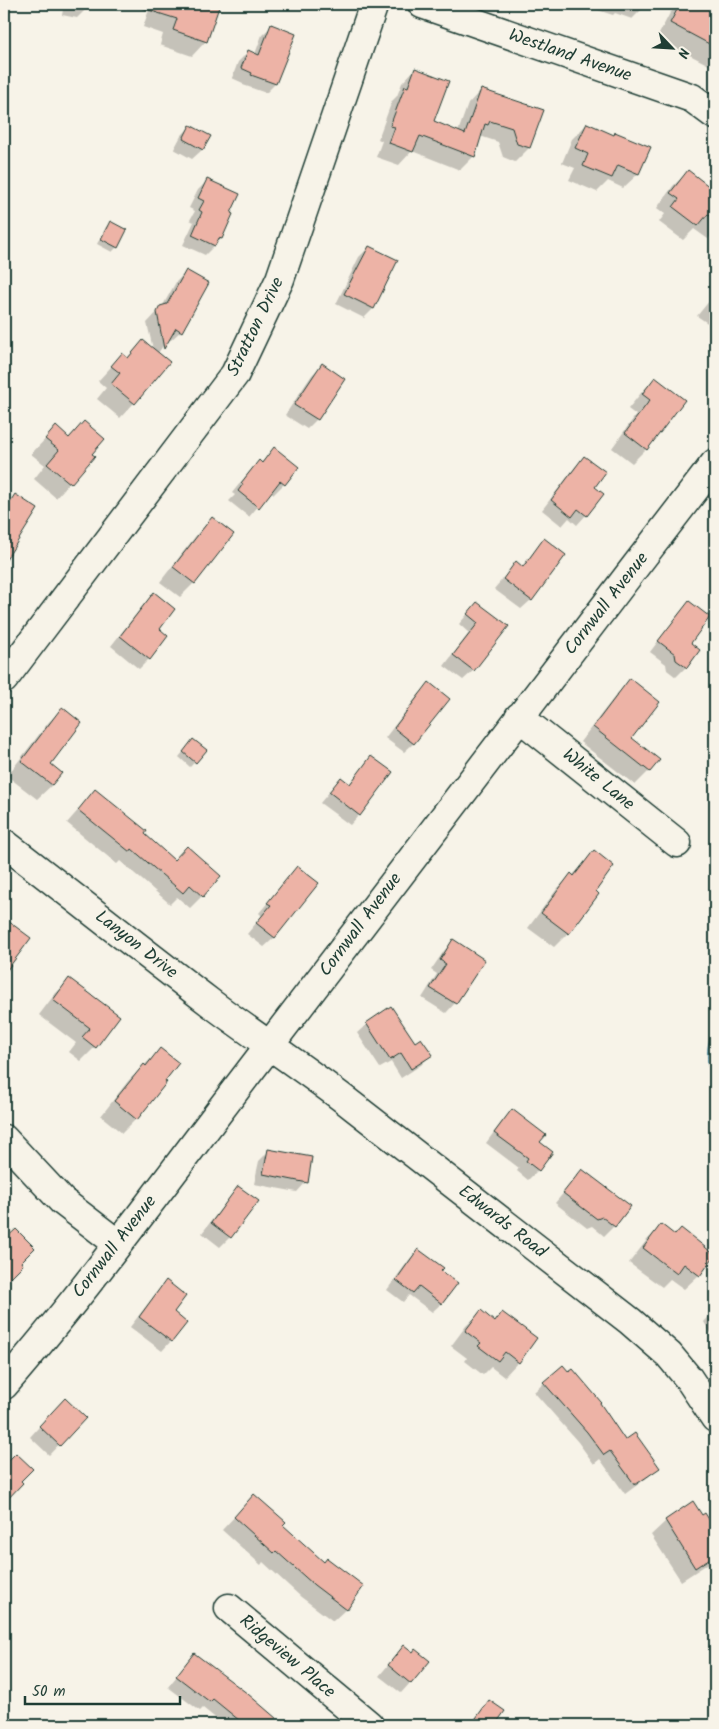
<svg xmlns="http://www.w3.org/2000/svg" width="719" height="1729" viewBox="0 0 719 1729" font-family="Kalam,sans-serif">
  <rect width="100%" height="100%" fill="#f7f3e8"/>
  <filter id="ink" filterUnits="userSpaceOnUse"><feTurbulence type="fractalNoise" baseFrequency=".02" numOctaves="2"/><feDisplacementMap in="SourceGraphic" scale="10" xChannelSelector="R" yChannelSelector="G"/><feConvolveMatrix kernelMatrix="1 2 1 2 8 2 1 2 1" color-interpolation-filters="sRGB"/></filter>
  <g filter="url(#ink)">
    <path fill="#82c5e3" stroke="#5a8f9d" d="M715,1031V1088C707,1074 703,1043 715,1031Z"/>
    <path fill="#0003" d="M64,4H91L77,18L62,15Z
      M151,4H210L218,6L206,41L192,56L160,45L163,34L143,27Z
      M579,4H644L642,9L632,19L615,13L613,15Z
      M679,4H695L698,5L700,4H711L715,6V62L711,66L657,38L670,13Z
      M272,26L294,35L275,84L266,93L243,85V83L232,78L238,62L248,52L255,54L262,35Z
      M415,69L433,122L458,132L468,104L481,90L542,110L529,148L515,162L503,157L498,142L480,136L474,156L460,170L412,151L399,165L376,157L382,141L378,139L392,101L397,96L402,83Z
      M587,124L613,136L615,133L649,148L638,174L623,188L608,181L597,192L569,180L575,168L562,163L572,139Z
      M190,127L209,137L202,150L192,159L174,149L181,136Z
      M688,172L715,193V232L708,239L694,229L683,240L659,222L665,214L657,208L673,186Z
      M208,180L231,215L221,239L205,255L183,245L194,222L190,220L195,211L189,208L198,190Z
      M110,223L117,247L112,252L97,244L106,227Z
      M369,247L373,309L364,318L336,304L359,257Z
      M186,272L181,331L171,340L168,339L158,353L168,362L134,403L120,418L97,399L106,388L98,381L122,355L126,359L143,341L153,349L147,323L162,307L176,282Z
      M715,294V328L697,316Z
      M322,365L317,419L307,429L285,415L312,375Z
      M655,378L646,449L632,463L612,448L636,415L628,409L641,393Z
      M84,423L90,454L93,456L56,498L34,479L45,465L31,454L56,428L68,438Z
      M274,449L284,484L274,494L271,491L249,517L229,501L235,495L232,493L249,472L259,462L261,463Z
      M584,458L586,515L577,525L569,518L562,526L542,510L575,467Z
      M15,495L7,553L4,551V508Z
      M212,518L194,583L180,597L160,582L198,533Z
      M544,540L531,600L521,609L494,589L516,563L521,567Z
      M715,578V591L709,587Z
      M154,594L158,629L149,659L139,669L111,646L144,604Z
      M689,602V643L686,667L676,677L667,670L666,664L650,652L680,612Z
      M477,603L507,627L473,671L463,680L444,666L469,633L459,624Z
      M630,680V738L649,771L635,785L580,742L616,695Z
      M429,684L414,743L404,752L385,738L419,694Z
      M62,709L49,764L52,785L37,799L7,776L48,723Z
      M189,745L205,751L190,767L179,757Z
      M371,758L359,815L350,825L320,803L341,778L349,784Z
      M95,791L143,834L202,896L190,908L177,897L170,904L120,861L117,864L67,823Z
      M594,852V892L568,933L554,947L528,928L557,889L571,875L572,876Z
      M297,868L317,884L274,938L264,947L247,934L262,916L259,913Z
      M453,941L455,1003L446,1013L422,998L437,974L431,970L444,951Z
      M70,980L118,1017L95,1047L81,1061L69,1052L76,1043L39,1015L55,994Z
      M367,1024L415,1044L431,1055L421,1065L401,1078L391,1062L380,1068L357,1033Z
      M160,1050L136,1119L122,1133L101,1116L129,1080Z
      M513,1111L539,1143L538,1170L528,1180L517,1171L519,1168L486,1143L503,1120Z
      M269,1151L306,1182L297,1192L254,1184L259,1161Z
      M582,1171L614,1226L604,1236L592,1226L587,1228L555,1203Z
      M238,1188L230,1237L220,1247L202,1233L229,1198Z
      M661,1226L699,1275L684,1289L670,1279L662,1287L629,1263L647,1240Z
      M418,1250L442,1303L432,1312L409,1295L403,1302L387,1290L409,1260Z
      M167,1282L172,1312L171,1341L162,1351L130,1327L157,1292Z
      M715,1310V1340L704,1322Z
      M481,1312L494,1322L503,1314L518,1362L504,1377L491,1367L483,1375L465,1361L467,1358L451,1346L466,1326Z
      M544,1383L598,1403L625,1441L658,1468L648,1477L625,1494L600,1459L594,1464L578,1442L534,1392Z
      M55,1409L84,1418L49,1455L30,1437Z
      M254,1496L281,1525L346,1609L333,1621L301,1597L263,1562L261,1565L222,1530Z
      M705,1515L715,1531V1556L709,1563L681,1581L651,1535L666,1521L702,1517Z
      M404,1646L410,1683L401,1693L379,1676Z
      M194,1655L247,1695L282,1725H224L203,1708L200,1711L168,1687Z
      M489,1702L497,1720L503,1725H470Z"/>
    <path fill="#edb3a6" stroke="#1f3d34" d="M140,4H220L207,42L173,30L177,19L139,7Z
      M680,4H715V47L670,23Z
      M271,24L296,34L276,84L251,75L252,73L241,68L248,50L259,55Z
      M415,68L449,81L434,121L465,134L481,89L544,110L530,148L517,144L512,128L490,121L488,125L485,124L475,157L420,136L413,152L389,143L395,127L390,126L405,86L408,87Z
      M587,123L614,135L615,132L651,147L639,174L618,165L612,178L583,166L588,154L575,148Z
      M190,125L211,136L203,150L183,139Z
      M688,170L715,191V220L708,214L698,226L673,207L679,199L670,193Z
      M207,179L240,194L231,213L233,214L222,239L219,238L215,246L192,235L202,212L199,210L204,201L198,198Z
      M110,221L127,230L118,248L101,239Z
      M369,246L398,260L374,309L344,294Z
      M186,270L209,283L182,332L176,328L164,349L157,312L160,306L167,304Z
      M143,340L170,362L135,404L111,384L120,373L111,366L122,353L128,358Z
      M322,363L345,379L318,420L294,405Z
      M655,377L685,400L647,450L625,433L650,400L642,394Z
      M84,421L105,439L92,454L95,456L71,484L47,464L59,450L45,439L56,426L69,438Z
      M274,447L299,467L285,485L280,481L259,508L238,491L243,484L241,483L259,460L262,463Z
      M584,456L606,472L595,487L604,494L587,516L578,509L572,517L551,500Z
      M15,494L38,509L4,563V511Z
      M212,517L234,534L195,584L173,567Z
      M544,538L566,555L532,601L503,579L516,561L523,567Z
      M154,592L175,609L160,629L168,636L150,660L120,636Z
      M689,601L710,617L691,643L700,650L687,668L676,660L675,654L658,641Z
      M477,602L509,626L474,671L453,655L478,623L467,614Z
      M630,678L660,702L632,738L660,760L650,772L593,727Z
      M429,682L450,699L414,744L394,728Z
      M62,707L82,723L51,764L62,773L52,785L21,761Z
      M193,739L207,750L196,763L183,752Z
      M371,756L393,772L360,816L329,792L341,777L350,784Z
      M95,789L147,831L145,834L174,860L187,846L221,876L203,897L190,885L183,893L132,849L130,852L78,810Z
      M594,850L614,866L596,891L599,894L569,934L541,913L571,873L574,876Z
      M297,866L319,883L275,938L256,923L271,905L267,903Z
      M4,918L31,938L4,974Z
      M453,939L485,960L456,1004L430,988L446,964L440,960Z
      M69,978L120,1016L96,1048L82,1037L90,1028L53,1000Z
      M391,1006L415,1042L421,1038L433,1055L411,1069L401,1053L390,1060L366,1023Z
      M160,1048L179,1063L165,1081L167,1082L137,1120L114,1101L144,1064L146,1066Z
      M512,1109L546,1135L540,1142L553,1152L539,1171L526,1161L528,1158L494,1133Z
      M268,1149L312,1157L308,1183L263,1174Z
      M582,1169L631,1206L615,1227L602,1217L597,1219L563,1193Z
      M238,1186L259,1201L231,1238L211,1223Z
      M661,1224L675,1235L681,1228L715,1255L700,1276L684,1264L677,1274L643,1248Z
      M16,1229L35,1248L21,1262L23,1265L4,1284V1240Z
      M418,1249L444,1268L441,1271L458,1283L442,1304L419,1286L413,1293L396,1280Z
      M166,1280L186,1296L174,1312L187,1323L172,1342L139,1317Z
      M481,1310L495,1322L502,1312L537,1338L519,1363L505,1352L498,1361L478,1346L481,1343L465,1331Z
      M563,1365L569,1372L573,1369L601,1402L600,1403L625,1440L635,1433L660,1468L635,1485L610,1451L604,1455L587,1432L543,1382Z
      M65,1398L86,1418L60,1446L39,1426Z
      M16,1453L33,1469L21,1481L23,1483L4,1503V1463L5,1464Z
      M254,1494L286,1522L283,1525L324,1562L327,1558L364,1586L347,1610L314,1585L276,1551L274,1553L234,1517Z
      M693,1501L702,1515L705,1513L715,1529V1555L695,1568L665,1520Z
      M404,1645L413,1652L415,1649L430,1661L411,1684L388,1665Z
      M194,1653L248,1694L284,1725H245L213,1699L210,1702L176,1676Z
      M489,1700L505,1711L495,1725H471Z"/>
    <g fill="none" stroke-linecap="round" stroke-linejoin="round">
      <g stroke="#1f3d34" stroke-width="31">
        <path id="minor" d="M422,4L692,98L715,115
          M4,679L235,374L280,279L374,4
          M519,717L677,843
          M4,843C73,896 142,951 212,1004C259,1039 308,1071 354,1107L630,1321L669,1355L689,1379L715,1418
          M4,1139L62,1201L118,1244
          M4,1385C93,1282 173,1171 256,1063C410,863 561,662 715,463
          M229,1608L369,1725"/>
      </g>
      <use href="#minor" stroke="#f7f3e8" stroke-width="28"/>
    </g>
  </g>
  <g text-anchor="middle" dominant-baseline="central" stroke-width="4" stroke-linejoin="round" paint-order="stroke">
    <g font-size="18" fill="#1f3d34" stroke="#f7f3e8">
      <text transform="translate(570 56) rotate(19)">Westland Avenue</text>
      <text transform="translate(256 327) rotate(-64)">Stratton Drive</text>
      <text transform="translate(607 604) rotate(-52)">Cornwall Avenue</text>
      <text transform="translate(598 780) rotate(39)">White Lane</text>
      <text transform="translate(361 925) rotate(-53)">Cornwall Avenue</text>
      <text transform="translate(136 945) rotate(38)">Lanyon Drive</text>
      <text transform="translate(502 1222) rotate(38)">Edwards Road</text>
      <text transform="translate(115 1247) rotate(-52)">Cornwall Avenue</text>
      <text transform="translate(287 1657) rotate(40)">Ridgeview Place</text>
    </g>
  </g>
  <rect width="719" height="1729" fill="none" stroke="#f7f3e8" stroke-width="20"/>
  <rect x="10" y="10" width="699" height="1709" fill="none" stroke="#1f3d34" stroke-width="2" filter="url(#ink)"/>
  <g transform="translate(672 48) rotate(115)" stroke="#f7f3e8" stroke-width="4" paint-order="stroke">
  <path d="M0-4L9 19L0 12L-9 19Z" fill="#1f3d34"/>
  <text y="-8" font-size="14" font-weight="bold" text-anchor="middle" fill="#1f3d34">N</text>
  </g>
  <path d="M25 1696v8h155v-8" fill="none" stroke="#1f3d34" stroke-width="2.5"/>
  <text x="32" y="1696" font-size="15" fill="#1f3d34" stroke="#f7f3e8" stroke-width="4" paint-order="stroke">50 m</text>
</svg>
